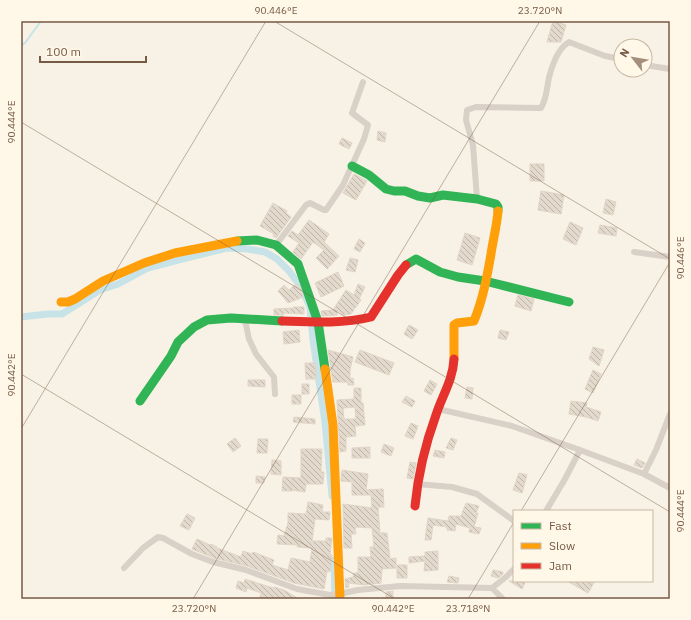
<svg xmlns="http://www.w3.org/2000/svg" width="691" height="620" viewBox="0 0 691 620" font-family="'IBM Plex Sans',sans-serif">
  <defs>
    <pattern id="building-back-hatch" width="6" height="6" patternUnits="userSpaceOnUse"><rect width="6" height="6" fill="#e3dacd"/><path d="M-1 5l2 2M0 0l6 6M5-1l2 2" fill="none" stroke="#bdb4a8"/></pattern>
  </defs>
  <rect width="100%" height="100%" fill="#f7f2e5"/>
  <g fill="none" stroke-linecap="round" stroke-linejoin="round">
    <path stroke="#c7e3e8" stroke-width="2" d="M21,45L25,43L41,21"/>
    <path stroke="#c7e3e8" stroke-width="7" d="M21,317L47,314H62L100,290L118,284L148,268L182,259L227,248L247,249L265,252L277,259L289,271L301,287L310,307L313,340L325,422L332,496
      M334,560L335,599"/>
  </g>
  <path fill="url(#building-back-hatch)" stroke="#e0d5c7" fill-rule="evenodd" d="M553,21L566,25L561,42H547Z
    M378,131L386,133L385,142L377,140Z
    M342,138L352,143L349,149L339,144Z
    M530,164H544V181H530Z
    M354,174L367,181L356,200L343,193Z
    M541,191L564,195L561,214L538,210Z
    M606,199L616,202L613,215L603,213Z
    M273,203L287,211L286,213L291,217L276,238L273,236L274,234L260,226Z
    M309,220L329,234L324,242L339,256L327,269L316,258L324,250L313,242L301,259L293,252L299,243L288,236L292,231L298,235Z
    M570,222L583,228L576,245L563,239Z
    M600,225L617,228L616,236L598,233Z
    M465,233L480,238L472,265L457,260Z
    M359,239L365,243L360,252L354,249Z
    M350,258L358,260L355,272L346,270Z
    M338,272L344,286L321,297L315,283Z
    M296,284L301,289L303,297L288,303L278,291L284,285L289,290Z
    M358,284L365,287L359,299L361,300L351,314L344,315L337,310V315L322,316L321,311L333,310L346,290L354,295Z
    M518,295L534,299L531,311L515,306Z
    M293,307H304V314L283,313L284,315H274V309L294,308Z
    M409,325L418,330L412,339L404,334Z
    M299,330L300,342L284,344L283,332Z
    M500,330L509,332L506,340L498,338Z
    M593,347L604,350L599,366L589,359Z
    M328,350L353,357L350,370V379L353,378L354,385H348L347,382H333Z
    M360,350L394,363L389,375L355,362Z
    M305,363H315L316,379H306Z
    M593,370L601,374L593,393L585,389Z
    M248,380H265V387L248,386Z
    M430,380L437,384L431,395L424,391Z
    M302,384H309V394H302Z
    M467,387L473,388L472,399L465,398Z
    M354,388H361V403H363L365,425L355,426L356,436L346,437V451L340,452L337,400L354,399ZM355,407L356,419H344L343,408Z
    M292,395H301V404H292Z
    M406,396L415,401L412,407L402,402Z
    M571,401L587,403L586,407L601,412L598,421L586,417L569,414Z
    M294,417L315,419V424L293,422Z
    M411,423L418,426L413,439L405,436Z
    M235,438L241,446L233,452L227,444Z
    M451,438L457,440L453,450L446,448Z
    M258,439H268L267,453H257Z
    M384,444L394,448L391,456L381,452Z
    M370,447V458H352V448Z
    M301,449H322L321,472H324L323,484H306L305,492L292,490V491H282L283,477L301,478Z
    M435,450L445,452L444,458L433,456Z
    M637,459L645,463L642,468L634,465Z
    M272,460L281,461V475L271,474Z
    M410,462L416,463L413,479L407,478Z
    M342,470L368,474L366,490L383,489L384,507H378L380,533H387L390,559L396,558V568L382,569L381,583L365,585L348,583L349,587L346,588L345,579L353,577L354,573H358V557H371L370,547H374L372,528L355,527L356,534H351L352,548H344L343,504L372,508L371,495H352V482L341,481Z
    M519,473L527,475L522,493L513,490Z
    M256,476L265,477L264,483H256Z
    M308,502L323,505L322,512H330L329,520L315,519L312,541H326V538H332L330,554L332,555V556L330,572L327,571L324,589L294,583L247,566L214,558L192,549L197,539L210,545L211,544L217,547V548L241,557L243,551L252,554L253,552L274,560L272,565L288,570L291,558L310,562L312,548L297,547V545L277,544L278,535L284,536L288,523V513L306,514Z
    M466,503L479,506L476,513H478L474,527L481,528L479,534L469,532L470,528L456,524L455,531L447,530V527L433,525L431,540H425L428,518L448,521L449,516H461Z
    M187,514L195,518L189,530L180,526Z
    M438,551V570L424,571L425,561L409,563V557L425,556V552Z
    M397,565H407V578H397Z
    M493,570L503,572V574L498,578L491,576Z
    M449,576L459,578L458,583L447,582Z
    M245,579L273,588L274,587L284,590L299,599H274L269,597L268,599H265L260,597L261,593L247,588L246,592L236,588L238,581L244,583Z
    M509,581H520L525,583L522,589Z
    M567,581H595L588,593Z
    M393,591V599H386V592Z"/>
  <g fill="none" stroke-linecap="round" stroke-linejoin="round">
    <path stroke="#d9d0c8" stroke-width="6" d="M645,65L670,69
      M477,199L473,145L466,120L467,110L476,107L541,108C548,96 546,87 550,74C553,63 559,48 569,42L605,56L621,59
      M276,245L306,205L310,203L324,210H326L343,185L364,139L368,125L352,113L363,82
      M634,252L670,257
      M245,320L249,339L256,354L274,377L275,394
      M438,409L512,426L580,450L644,474L670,488
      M644,474L656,450L670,414
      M417,484L452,487L477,494L514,521
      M546,511L565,479L580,450
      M124,568L143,548L158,537L163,538L192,554L213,562L246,570L297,589L330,595L339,594L358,590L400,586L492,588L506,577L514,569
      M492,588L503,599"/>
    <path stroke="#30b455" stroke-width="9" d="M352,166L369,175L386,189L394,191H405L418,196L430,198L443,195L477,199L496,204L498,207V211
      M237,241L257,240L276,245L298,264L318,322L325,369
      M406,265L416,259L440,272L458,277L485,281L569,302
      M140,401L171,356L178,342L194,327L207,320L231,318L282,321"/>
    <path stroke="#ff9f0a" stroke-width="9" d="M61,302H68L75,299L103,281L144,263L175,253L237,241
      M454,359V325L457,323L474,321C483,299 487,277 491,254C493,240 497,225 498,211
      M325,369L333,425L340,599"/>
    <path stroke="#e5322d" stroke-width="9" d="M282,321C311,322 342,324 371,317L398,275L406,265
      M415,506C418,475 425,445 436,415C442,396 453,380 454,359"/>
  </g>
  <path fill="none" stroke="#775a44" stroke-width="1" stroke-opacity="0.45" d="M274,21L670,259M21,122L670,512M21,374L395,599M21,429L266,21M521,511L670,262M193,599L540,21M468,599L514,522"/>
  <rect width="691" height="620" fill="none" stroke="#fff7e7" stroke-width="44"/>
  <rect x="513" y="510" width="140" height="72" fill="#fff7e7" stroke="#c9b8a6"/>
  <rect x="521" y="523" width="20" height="6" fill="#30b455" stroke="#c9b8a6"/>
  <text x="549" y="530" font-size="12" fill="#775a44">Fast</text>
  <rect x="521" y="543" width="20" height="6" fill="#ff9f0a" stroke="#c9b8a6"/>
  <text x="549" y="550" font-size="12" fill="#775a44">Slow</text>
  <rect x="521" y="563" width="20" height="6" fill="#e5322d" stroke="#c9b8a6"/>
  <text x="549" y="570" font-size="12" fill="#775a44">Jam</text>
  <g transform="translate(633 58) rotate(301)"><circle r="19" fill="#fff7e7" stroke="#c9b8a6"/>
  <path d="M0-3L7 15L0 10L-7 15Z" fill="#a48f7c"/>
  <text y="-6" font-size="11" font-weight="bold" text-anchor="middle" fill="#775a44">N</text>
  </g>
  <path d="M40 56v6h106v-6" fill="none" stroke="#775a44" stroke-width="2"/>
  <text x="46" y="56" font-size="12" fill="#775a44" stroke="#fff7e7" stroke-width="3" paint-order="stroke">100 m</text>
  <rect x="22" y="22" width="647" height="576" fill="none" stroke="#775a44" stroke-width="1.5"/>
  <g font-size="10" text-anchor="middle" fill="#775a44">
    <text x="276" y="14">90.446°E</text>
    <text x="540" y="14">23.720°N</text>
    <text transform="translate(11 122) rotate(-90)" y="4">90.444°E</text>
    <text transform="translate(680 258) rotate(-90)" y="4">90.446°E</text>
    <text transform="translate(11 375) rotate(-90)" y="4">90.442°E</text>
    <text transform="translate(680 511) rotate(-90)" y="4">90.444°E</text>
    <text x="194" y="612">23.720°N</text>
    <text x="393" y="612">90.442°E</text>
    <text x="468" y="612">23.718°N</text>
  </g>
</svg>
